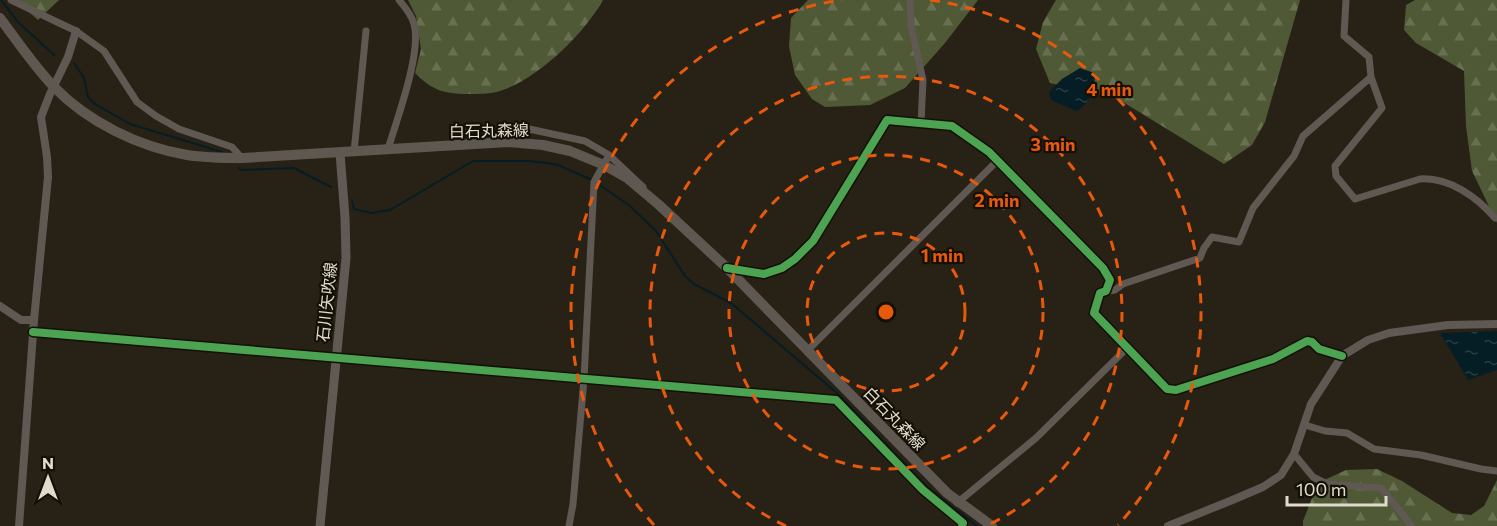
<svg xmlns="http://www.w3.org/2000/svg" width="1497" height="526" viewBox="0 0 1497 526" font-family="Commissioner,'Noto Sans JP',sans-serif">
  <defs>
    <pattern id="forest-firs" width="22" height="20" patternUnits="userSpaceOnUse" patternTransform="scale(1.5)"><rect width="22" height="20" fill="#4f5935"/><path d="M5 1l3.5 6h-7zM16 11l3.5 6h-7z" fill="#687051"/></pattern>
    <pattern id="water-ripples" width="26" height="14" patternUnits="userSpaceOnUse" patternTransform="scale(1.5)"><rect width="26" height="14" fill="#051d25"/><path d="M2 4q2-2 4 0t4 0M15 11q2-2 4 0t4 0" fill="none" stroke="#293d43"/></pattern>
  </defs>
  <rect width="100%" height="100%" fill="#282216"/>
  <path fill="url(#forest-firs)" d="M15,0H59L38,20Z
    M408,0H603C584,34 538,79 500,91C491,94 478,94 468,94C443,94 432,90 415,73L421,49L416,16Z
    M808,0H978L945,43L905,88L870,105L825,107L812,99L795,75L789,46L791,18Z
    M1056,0H1300L1265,122L1252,145L1224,164L1118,99L1050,83L1036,49L1043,22Z
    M1415,0H1497V223L1472,171L1466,126L1464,71L1416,43L1404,30L1406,5Z
    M1377,469L1402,481L1452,513L1471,515L1484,506L1497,480V526H1303V521L1318,483L1346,470Z"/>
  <path fill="url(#water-ripples)" d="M1080,68L1094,73C1097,87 1089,106 1076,111L1051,100L1049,92L1062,79Z
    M1497,331V370L1468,380L1440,333Z"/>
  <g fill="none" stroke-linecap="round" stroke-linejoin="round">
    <path stroke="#051d25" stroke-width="2" d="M1,0L18,22L54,55
      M74,63L84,78L88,97L95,104L130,124L222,152
      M239,168L241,170L294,168L331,187
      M597,183L630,206L656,231L685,276L694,284L731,303L838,394L927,487L977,526
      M352,200L354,209L371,213L390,210L473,161H529L547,163L558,165L592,180"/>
    <path stroke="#5f5853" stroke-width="7" d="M11,0L76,31L104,51L137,102L156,116L179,129L232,147L242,158
      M910,0L911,26L923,80L921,123
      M1346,0L1344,36L1369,57L1371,77L1382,108L1335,166L1336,176L1355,199L1420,179C1449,177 1477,197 1495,218
      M493,143V138L513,129H529L585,141L609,155L643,187
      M388,149C397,119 422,52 414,24C412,16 405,7 399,0
      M354,152L366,31
      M728,268L764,274L782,268L795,259L813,241L887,120L952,126L989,152L1103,268L1110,280L1106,291L1100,293L1094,313L1167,389L1176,390L1273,359L1307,341L1312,342L1319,349L1342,356
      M1104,292L1115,290L1123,284L1200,258L1204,248L1212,237L1239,242L1253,208L1294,156L1303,136L1371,77
      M33,332L836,400L923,490L963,523L962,526
      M808,350L997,161
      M1305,425L1325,431L1347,433L1374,449L1421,455L1481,469L1497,471
      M1294,454L1313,477L1327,484L1381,488L1412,526
      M957,503L1036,438L1127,348
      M569,526L573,504L584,379L594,182L609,155"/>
    <path stroke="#5f5853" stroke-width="8" d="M0,306L21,320H34
      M19,526L34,320L48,177L47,157L41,117L50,94L68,57L76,31
      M1168,526L1230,501L1263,487L1281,475L1294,454L1311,404L1342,356L1368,340L1389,333L1448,325L1497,324"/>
    <path stroke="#615953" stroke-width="9" d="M320,526L346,258L345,217L340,153"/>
    <path stroke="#5f5850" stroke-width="10" d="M0,18C17,41 34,66 54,87C88,122 139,147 187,155C206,158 224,158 243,158L508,142L543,145L570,151L604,165L627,178L658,204L727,268L947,493L992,526"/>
    <g stroke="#141006" stroke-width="11">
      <path id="cycleway" d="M727,268L764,274L782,268L795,259L813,241L887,120L952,126L989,152L1103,268L1110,280L1106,291L1100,293L1094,313L1167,389L1176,390L1273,359L1307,341L1312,342L1319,349L1342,356
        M33,332L836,400L923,490L963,523L962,526"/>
    </g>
    <use href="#cycleway" stroke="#4ca352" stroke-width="8"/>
  </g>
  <g fill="none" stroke="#e8590c" stroke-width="3" stroke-dasharray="10 8">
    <circle cx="886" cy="312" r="79"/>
    <circle cx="886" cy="312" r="157"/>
    <path d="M786 526A236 236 0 1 1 986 526"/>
    <path d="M654 525A315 315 0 0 1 842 0M930 0A315 315 0 0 1 1118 525"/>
  </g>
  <g text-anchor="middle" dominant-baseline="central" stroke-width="4.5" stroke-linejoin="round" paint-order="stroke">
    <g font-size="16" fill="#e1dbcc" stroke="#141006">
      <text transform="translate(489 130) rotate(-1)">白石丸森線</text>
      <text transform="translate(326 302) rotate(-84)">石川矢吹線</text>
      <text transform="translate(895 418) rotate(46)">白石丸森線</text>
    </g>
  </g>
  <circle cx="886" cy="312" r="9" fill="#e8590c" stroke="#141006" stroke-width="3"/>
  <g font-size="18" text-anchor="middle" font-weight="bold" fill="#e8590c" stroke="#141006" stroke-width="4.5" stroke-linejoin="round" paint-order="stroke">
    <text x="1109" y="96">4 min</text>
    <text x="1053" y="151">3 min</text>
    <text x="997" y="207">2 min</text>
    <text x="942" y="262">1 min</text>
  </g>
  <g transform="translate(48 478)" stroke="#141006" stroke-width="4.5" paint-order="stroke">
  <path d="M0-4.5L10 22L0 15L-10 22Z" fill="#e1dbcc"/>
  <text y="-9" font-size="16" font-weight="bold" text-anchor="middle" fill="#e1dbcc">N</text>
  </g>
  <path d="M1287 496v9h99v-9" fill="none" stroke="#e1dbcc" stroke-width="3"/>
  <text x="1296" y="496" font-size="18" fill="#e1dbcc" stroke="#141006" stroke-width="4.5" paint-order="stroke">100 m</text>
</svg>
